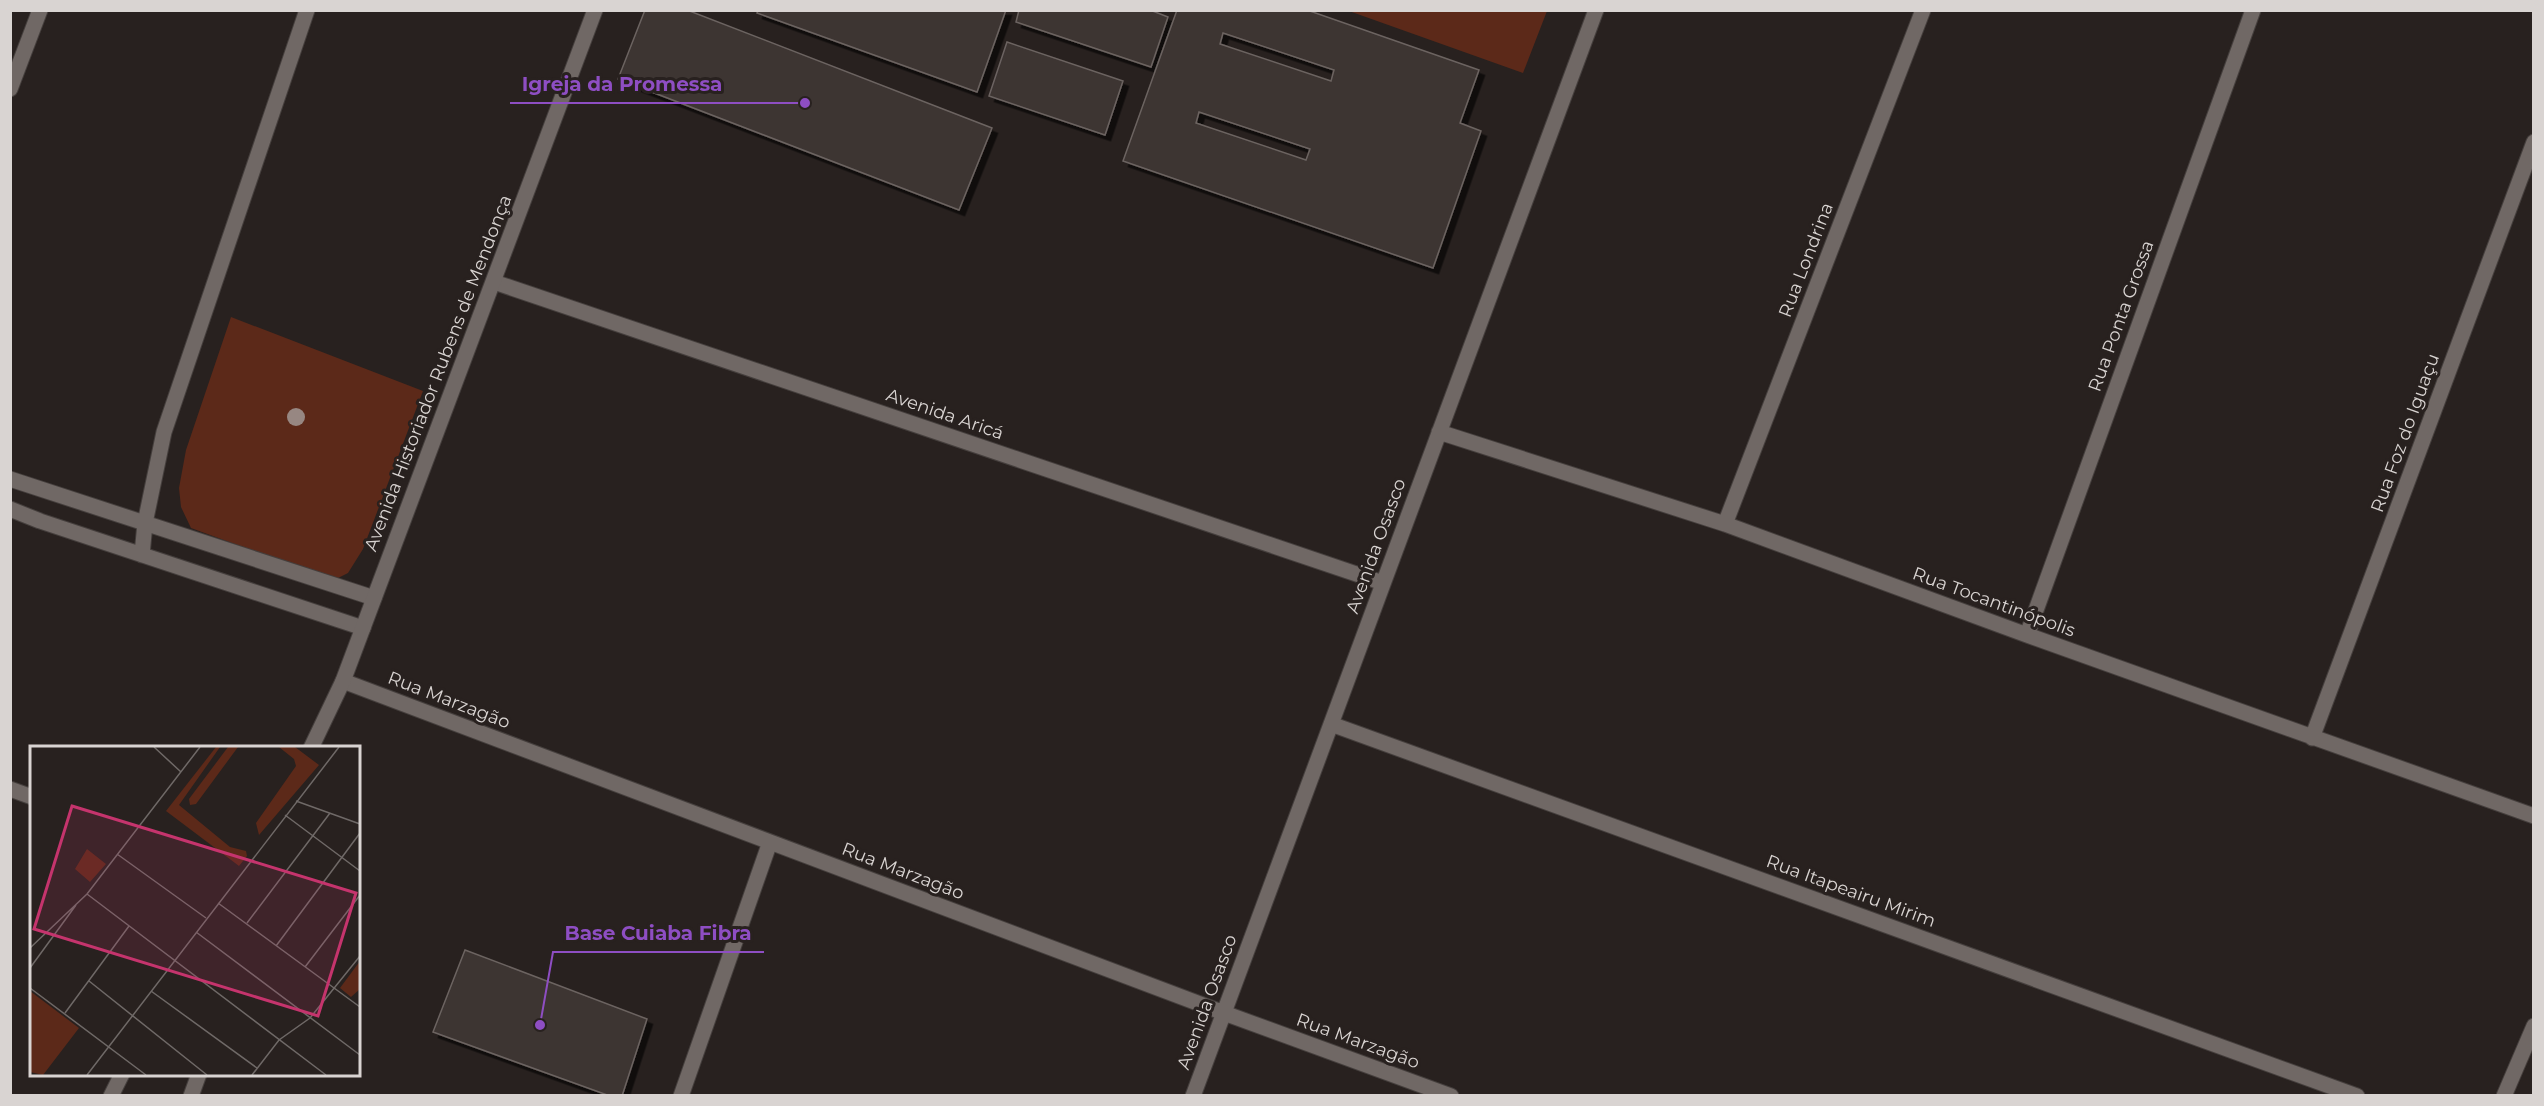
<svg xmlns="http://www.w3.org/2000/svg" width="2544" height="1106" viewBox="0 0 2544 1106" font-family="Montserrat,sans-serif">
  <defs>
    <filter id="shadow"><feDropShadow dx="5.5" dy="5.5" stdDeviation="0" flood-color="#0009"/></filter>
  </defs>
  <rect width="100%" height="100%" fill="#28211f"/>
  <path fill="#5c2919" d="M1349,11H1547L1523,73Z
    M231,317L423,391L363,549L348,573L334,580L191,528L181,507L179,488L186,450Z"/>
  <path fill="#3c3432" stroke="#6c6461" stroke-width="1.5" fill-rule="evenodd" filter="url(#shadow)" d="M645,10H687L992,128L959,210L618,79Z
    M758,10H1006L977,92L757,13Z
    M1019,10H1150L1168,17L1151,67L1016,22Z
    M1177,10H1307L1479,70L1460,123L1481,131L1433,268L1123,161ZM1223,33L1334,70L1331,81L1220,44ZM1199,112L1310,149L1306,160L1196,123Z
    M1007,42L1123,81L1105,135L989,96Z
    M465,950L647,1019L622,1096H610L433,1032Z"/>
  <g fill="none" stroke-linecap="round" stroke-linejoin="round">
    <g stroke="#453f3d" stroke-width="17">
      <path id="service" d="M10,89L40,10
        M10,479L374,598
        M10,509L40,521L363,628
        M142,555L145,523L164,432L307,10
        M10,789L32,797"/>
    </g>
    <g stroke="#453f3d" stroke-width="17">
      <path id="minor" d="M494,282L1383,583
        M1439,432L1725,524L2027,635L2534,816
        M1725,524L1923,10
        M2027,635L2253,10
        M343,681L1224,1013L1451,1096
        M1331,724L2357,1096
        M2312,738L2534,142
        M681,1096L770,842
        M1193,1096L1596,10
        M2504,1096L2534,1026"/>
    </g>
    <g stroke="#453f3d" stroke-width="17">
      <path id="secondary" d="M311,748L343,681L595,10
        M111,1096L122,1074
        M191,1096L199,1074"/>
    </g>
    <use href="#service" stroke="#706865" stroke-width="15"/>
    <use href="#minor" stroke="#706865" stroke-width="15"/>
    <use href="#secondary" stroke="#706865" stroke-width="15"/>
  </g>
  <circle fill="#978782" cx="296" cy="417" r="9"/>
  <g text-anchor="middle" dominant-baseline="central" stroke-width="6" stroke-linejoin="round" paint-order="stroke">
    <g font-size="18" fill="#d9d4d2" stroke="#28211f">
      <text transform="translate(1806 260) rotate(-69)">Rua Londrina</text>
      <text transform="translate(2121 316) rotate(-70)">Rua Ponta Grossa</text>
      <text transform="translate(438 373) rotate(-69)">Avenida Historiador Rubens de Mendonça</text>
      <text transform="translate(945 414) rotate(19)">Avenida Aricá</text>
      <text transform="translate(2405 433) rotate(-70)">Rua Foz do Iguaçu</text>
      <text transform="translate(1376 546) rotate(-70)">Avenida Osasco</text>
      <text transform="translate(1994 602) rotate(20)">Rua Tocantinópolis</text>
      <text transform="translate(449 700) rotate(21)">Rua Marzagão</text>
      <text transform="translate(903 871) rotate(21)">Rua Marzagão</text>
      <text transform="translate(1851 891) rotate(20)">Rua Itapeairu Mirim</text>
      <text transform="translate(1207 1002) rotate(-70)">Avenida Osasco</text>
      <text transform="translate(1358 1041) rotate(20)">Rua Marzagão</text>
    </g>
  </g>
  <g transform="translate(30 746)">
    <rect width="330" height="330" fill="#28211f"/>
    <path d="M186,1H190L149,59L200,101L216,105L217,110L209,120L136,65ZM198,1H208L166,58L160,59L159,53ZM249,1H265L289,19L229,89L226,77L266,20L264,13ZM57,103L76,118L60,136L45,123ZM330,215V243L321,251L310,242ZM0,245L49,282L13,329L0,326Z" fill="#5c2919"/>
    <path fill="none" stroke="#6f6967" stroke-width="1.5" d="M124,1L151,26M266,55L330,78M255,69L330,125M87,108L176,172M57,148L296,329M188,157L330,261M217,177L300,67M166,186L330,309M246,200L330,87M0,202L57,148L170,1M275,221L330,149M0,222L46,159M59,235L177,329M0,242L116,329M121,245L227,322M35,267L99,180M57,329L309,1M222,329L249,294L280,272L330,210"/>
    <path fill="#c5346d" fill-opacity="0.15" stroke="#c5346d" stroke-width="3" d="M42,60L326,147L288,270L4,183Z"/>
    <rect width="330" height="330" fill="none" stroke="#d9d4d2" stroke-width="3"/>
  </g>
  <path fill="none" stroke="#8e4ec3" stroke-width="2" d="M805 103L734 103H510M540 1025L553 952H764"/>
  <g fill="#8e4ec3" stroke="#28211f" stroke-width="2">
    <circle cx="805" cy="103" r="6"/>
    <circle cx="540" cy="1025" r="6"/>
  </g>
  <g font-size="20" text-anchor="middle" font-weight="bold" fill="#8e4ec3" stroke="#28211f" stroke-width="6" stroke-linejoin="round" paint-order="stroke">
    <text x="622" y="91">Igreja da Promessa</text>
    <text x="658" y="940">Base Cuiaba Fibra</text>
  </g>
  <rect width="2544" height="1106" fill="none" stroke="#d9d4d2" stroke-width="24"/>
</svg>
